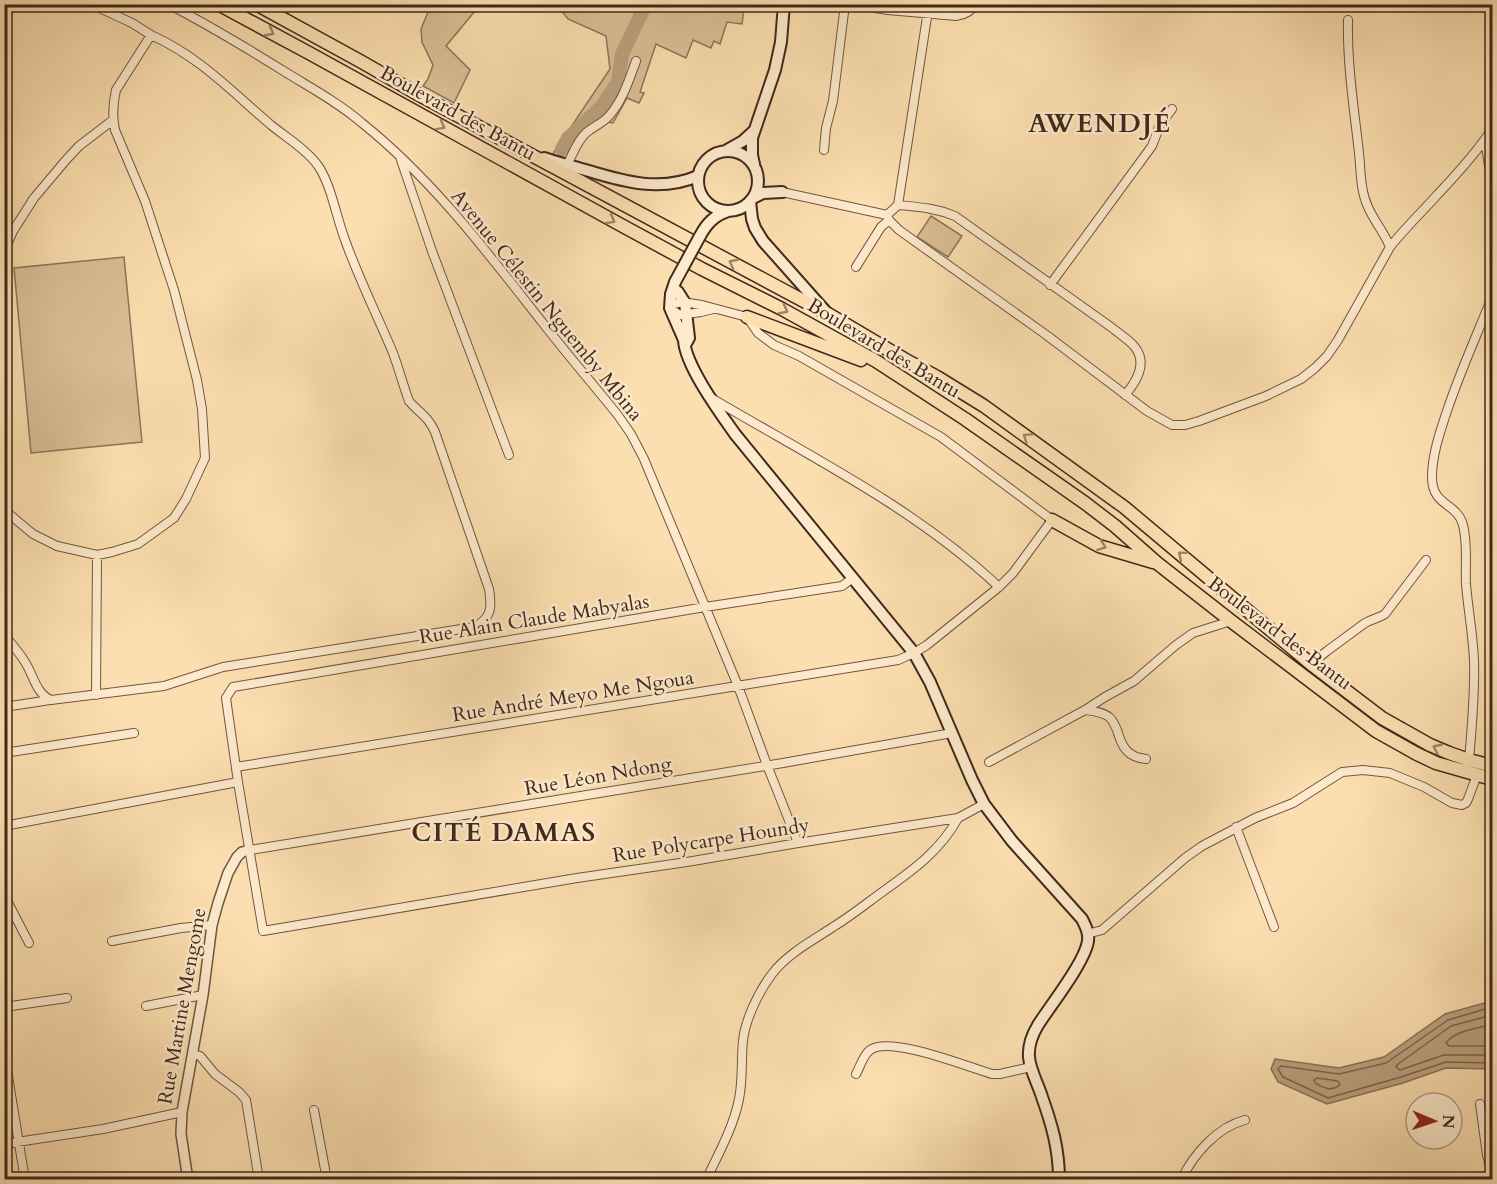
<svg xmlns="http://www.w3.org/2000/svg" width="1497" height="1184" viewBox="0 0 1497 1184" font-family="Cardo,serif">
  <rect width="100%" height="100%" fill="#fcdfb0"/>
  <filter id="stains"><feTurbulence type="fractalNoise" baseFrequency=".00333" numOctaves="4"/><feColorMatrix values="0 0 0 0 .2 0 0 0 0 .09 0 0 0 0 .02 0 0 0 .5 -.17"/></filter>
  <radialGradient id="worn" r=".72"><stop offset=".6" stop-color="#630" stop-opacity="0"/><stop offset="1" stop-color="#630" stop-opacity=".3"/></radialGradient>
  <path fill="#dcc097" stroke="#8e745a" stroke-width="1.5" d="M593,4L601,6L602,4H729L744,8L742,24L727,22L720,44L714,41L711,48L693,40L686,58L656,44L640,92L644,93L639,103L627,98L613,123L596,120L571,161L552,155L610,69L606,36L568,19L557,5Z
    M431,5H480L446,46L470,70L454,103L423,86L428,79L433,65L422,42L421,29Z
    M931,216L962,236L948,257L917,237Z
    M124,257L142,442L31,453L14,268Z"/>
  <path fill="#bca17e" stroke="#8b7157" stroke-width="1.5" d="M1492,1001V1069L1446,1068L1403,1083L1327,1104L1278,1082L1271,1069L1275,1059L1339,1068L1384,1057L1445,1014Z"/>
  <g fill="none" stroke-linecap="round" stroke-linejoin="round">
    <path stroke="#7e644d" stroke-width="1.5" d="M1492,1007L1448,1020L1386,1063L1339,1074L1281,1066L1278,1069L1283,1077L1328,1098L1401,1077L1446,1062L1492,1063
      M1492,1015L1451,1026L1398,1064L1396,1067L1400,1070L1444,1055H1492
      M1492,1024C1477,1029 1456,1030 1446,1043L1449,1046H1492
      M1317,1078L1338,1081L1340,1085C1331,1092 1324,1088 1315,1083L1314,1080Z"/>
    <path stroke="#bca17e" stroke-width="14" d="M562,149L568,138L602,106L618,82L622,54L646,4"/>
    <g stroke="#705641" stroke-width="10">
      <path id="minor" d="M168,4C207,24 245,47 282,70C309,87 338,102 362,123C432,179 487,252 542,322C566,353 592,383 617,414L631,434L644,459L738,686L767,765L798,843
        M849,4L888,10L956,16C964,15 971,12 976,4
        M1348,20C1347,64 1354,108 1359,153C1361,171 1360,190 1368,207C1374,221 1384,232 1390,247
        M1485,140L1489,166L1492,173
        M824,150L826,128L833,101L845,4
        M401,160L432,251L509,455
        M567,165C573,154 577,141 586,133C594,126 603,123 609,116C623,100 629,80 636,61
        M782,192L887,215
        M898,205L929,4
        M887,215L889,220L899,230L1045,334L1147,411L1172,425H1185L1199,421L1266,396L1301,379L1315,368L1327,356L1338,340L1390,247C1405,228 1422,212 1438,194C1457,174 1477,152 1492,129
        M887,215L898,205C918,207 936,208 955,216L1111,327C1118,333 1128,339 1134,346C1148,362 1137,381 1125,395
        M4,252L13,231L34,198L66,160L79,146L113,120
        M856,267L881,227L889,220
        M1050,285L1152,146L1160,125L1172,109
        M672,310L680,315L701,312L713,309
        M713,399C811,457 915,508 999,587
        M4,509L9,514L33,534L57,546L97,555L112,552L138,544L174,518L186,499L205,458L202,409L197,380L174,290L145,201L115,130C112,116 113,103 116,90L151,35L132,23L91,4
        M853,578L842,586L705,607L233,687L226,698L238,782L263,931L577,878L687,862L798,843L958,818L984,804
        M4,635C11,643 19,652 25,662C33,674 36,694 51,700L164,686L223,667L474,627C492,618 492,607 489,589L435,432C428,416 419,413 409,401C403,385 399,369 393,353C377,315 359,279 345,240C336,216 332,188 319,167C307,150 287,138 271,125C231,91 200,57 151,35
        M1311,664L1327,651L1365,623C1372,619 1379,618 1385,614L1426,560
        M96,695L97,555
        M4,707L50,700
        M1085,710C1093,711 1103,712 1109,717C1113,720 1115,726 1117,730C1122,747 1127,757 1146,759
        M4,753L134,733
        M1469,760C1472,727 1475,694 1474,661C1473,635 1468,609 1466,584C1465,564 1468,544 1463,525C1457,502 1432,507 1432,477C1432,455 1440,432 1447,411C1460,372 1477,335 1492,297
        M989,762L1085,710L1105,697L1134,681L1176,645L1193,633L1231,621
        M236,767L898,660L914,653L927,645L999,587L1013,573L1052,520L941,437L799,356L774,345L758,333L747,317L702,305L682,302L670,305
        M4,826L238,782
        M1236,827L1274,927
        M250,850L783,763L952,733
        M4,895L29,943
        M1087,934L1102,930L1185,858L1202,846L1255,818L1293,803L1342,772L1363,770L1390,773L1424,787L1452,803L1462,805L1466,803L1468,799L1477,775
        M112,941L181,928L212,925
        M146,1006L203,995
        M4,1007L67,998
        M4,1052L25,1180
        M193,1054L200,1056L215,1074L239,1092L246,1100L259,1180
        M856,1074C860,1067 863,1055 870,1050C889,1035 968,1067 992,1074H1000L1031,1067
        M1480,1104L1487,1155L1492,1174
        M314,1110L327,1180
        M4,1144L103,1129L182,1112
        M706,1180C718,1155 734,1126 739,1099C743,1080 741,1060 743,1041C745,1020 759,991 772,974C787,954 812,941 833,927C851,916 867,903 885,890C913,870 941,850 958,818
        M1181,1180C1193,1155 1217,1127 1245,1120"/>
    </g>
    <g stroke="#705641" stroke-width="12">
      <path id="tertiary" d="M188,1180L181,1134L182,1112L203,995L212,925L218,903L228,873L237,857L242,852L250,850"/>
    </g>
    <g stroke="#41281c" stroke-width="14">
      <path id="secondary" d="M727,150L743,141L754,131
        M698 181a30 30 0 1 1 60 0a30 30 0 1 1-60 0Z
        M544,158C559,163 574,167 589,171C625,182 661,192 698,176
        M754,164L752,155V138L775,70L781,42L784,4
        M753,198L763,193L782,192
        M750,201L752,219L755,228L763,241L826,312
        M700,236C707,223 714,216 728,211
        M675,282L671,294L670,308L684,340C685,365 720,413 735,434L914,653L930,682L972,780L984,804L1012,841L1082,919C1086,927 1089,933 1088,941C1085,962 1050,1006 1038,1025C1032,1035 1028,1045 1029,1057C1030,1070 1038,1084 1042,1097C1052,1125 1059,1149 1059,1180
        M673,288L678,292L685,303L689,338L685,345"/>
    </g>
    <g stroke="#41281c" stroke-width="15">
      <path id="trunk" d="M218,4L309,53L621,225L702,269L782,309L876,361L965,419L1085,503L1115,526L1157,563L1231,621L1376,731L1417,754L1436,763L1492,779
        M256,4L360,61L423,97L828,314L904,359L937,377L984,406L1124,507L1311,664L1382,718L1430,745L1449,753L1469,760L1492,766
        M747,317L861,360
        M1052,520L1099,546L1153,562"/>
    </g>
    <use href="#minor" stroke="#fdeacc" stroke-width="8"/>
    <use href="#tertiary" stroke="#fdeacc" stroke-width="9"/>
    <use href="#secondary" stroke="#fdeacc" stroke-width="10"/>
    <use href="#trunk" stroke="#fcdfb0" stroke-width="12"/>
    <g stroke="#41281c" stroke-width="14" stroke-linecap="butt">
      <path id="secondary-bridge" d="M675,282L700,236"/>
    </g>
    <use href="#secondary-bridge" stroke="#fdeacc" stroke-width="10"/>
  </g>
  <defs><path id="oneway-chevron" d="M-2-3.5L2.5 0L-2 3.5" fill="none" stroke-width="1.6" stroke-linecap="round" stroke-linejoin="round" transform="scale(1.5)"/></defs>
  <g stroke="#9e8466">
    <use href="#oneway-chevron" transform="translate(270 32) rotate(28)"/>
    <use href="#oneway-chevron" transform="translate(441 126) rotate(29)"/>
    <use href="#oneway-chevron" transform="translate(611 220) rotate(29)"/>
    <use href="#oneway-chevron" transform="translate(733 263) rotate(-152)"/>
    <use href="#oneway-chevron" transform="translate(784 310) rotate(28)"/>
    <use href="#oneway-chevron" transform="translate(1027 437) rotate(-145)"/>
    <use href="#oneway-chevron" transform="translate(1102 546) rotate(20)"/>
    <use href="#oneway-chevron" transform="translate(1182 555) rotate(-140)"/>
    <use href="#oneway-chevron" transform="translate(1437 748) rotate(-155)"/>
  </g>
  <g text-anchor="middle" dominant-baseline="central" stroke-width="5" stroke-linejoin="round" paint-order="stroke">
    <g font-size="20" fill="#41281c" stroke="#fdeacc">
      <text transform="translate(458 113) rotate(29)">Boulevard des Bantu</text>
      <text transform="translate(547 305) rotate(51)">Avenue Célestin Nguemby Mbina</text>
      <text transform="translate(884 348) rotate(31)">Boulevard des Bantu</text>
      <text transform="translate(534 619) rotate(-9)">Rue Alain Claude Mabyalas</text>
      <text transform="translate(1280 633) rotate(37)">Boulevard des Bantu</text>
      <text transform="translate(573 696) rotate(-9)">Rue André Meyo Me Ngoua</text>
      <text transform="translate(598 776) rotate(-10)">Rue Léon Ndong</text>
      <text transform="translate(711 840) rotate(-9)">Rue Polycarpe Houndy</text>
      <text transform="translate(182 1006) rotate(-80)">Rue Martine Mengome</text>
    </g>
    <g font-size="26" font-weight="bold" letter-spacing="1.5" fill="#41281c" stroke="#fdeacc">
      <text x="1100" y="123">AWENDJÉ</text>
      <text x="504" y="832">CITÉ DAMAS</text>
    </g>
  </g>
  <rect width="1497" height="1184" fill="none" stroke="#fcdfb0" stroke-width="24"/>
  <rect x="6" y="6" width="1485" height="1172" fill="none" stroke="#41281c" stroke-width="3"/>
  <rect x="12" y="12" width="1473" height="1160" fill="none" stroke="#41281c" stroke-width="1.5"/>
  <g transform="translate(1434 1121) rotate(92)"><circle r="28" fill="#fdeacc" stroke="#b29c86" stroke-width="1.5"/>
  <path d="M0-4.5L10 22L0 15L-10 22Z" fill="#8f2418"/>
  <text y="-9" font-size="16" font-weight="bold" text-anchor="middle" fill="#41281c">N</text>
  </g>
  <rect width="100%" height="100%" filter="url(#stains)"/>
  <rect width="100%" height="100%" fill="url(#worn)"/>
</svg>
